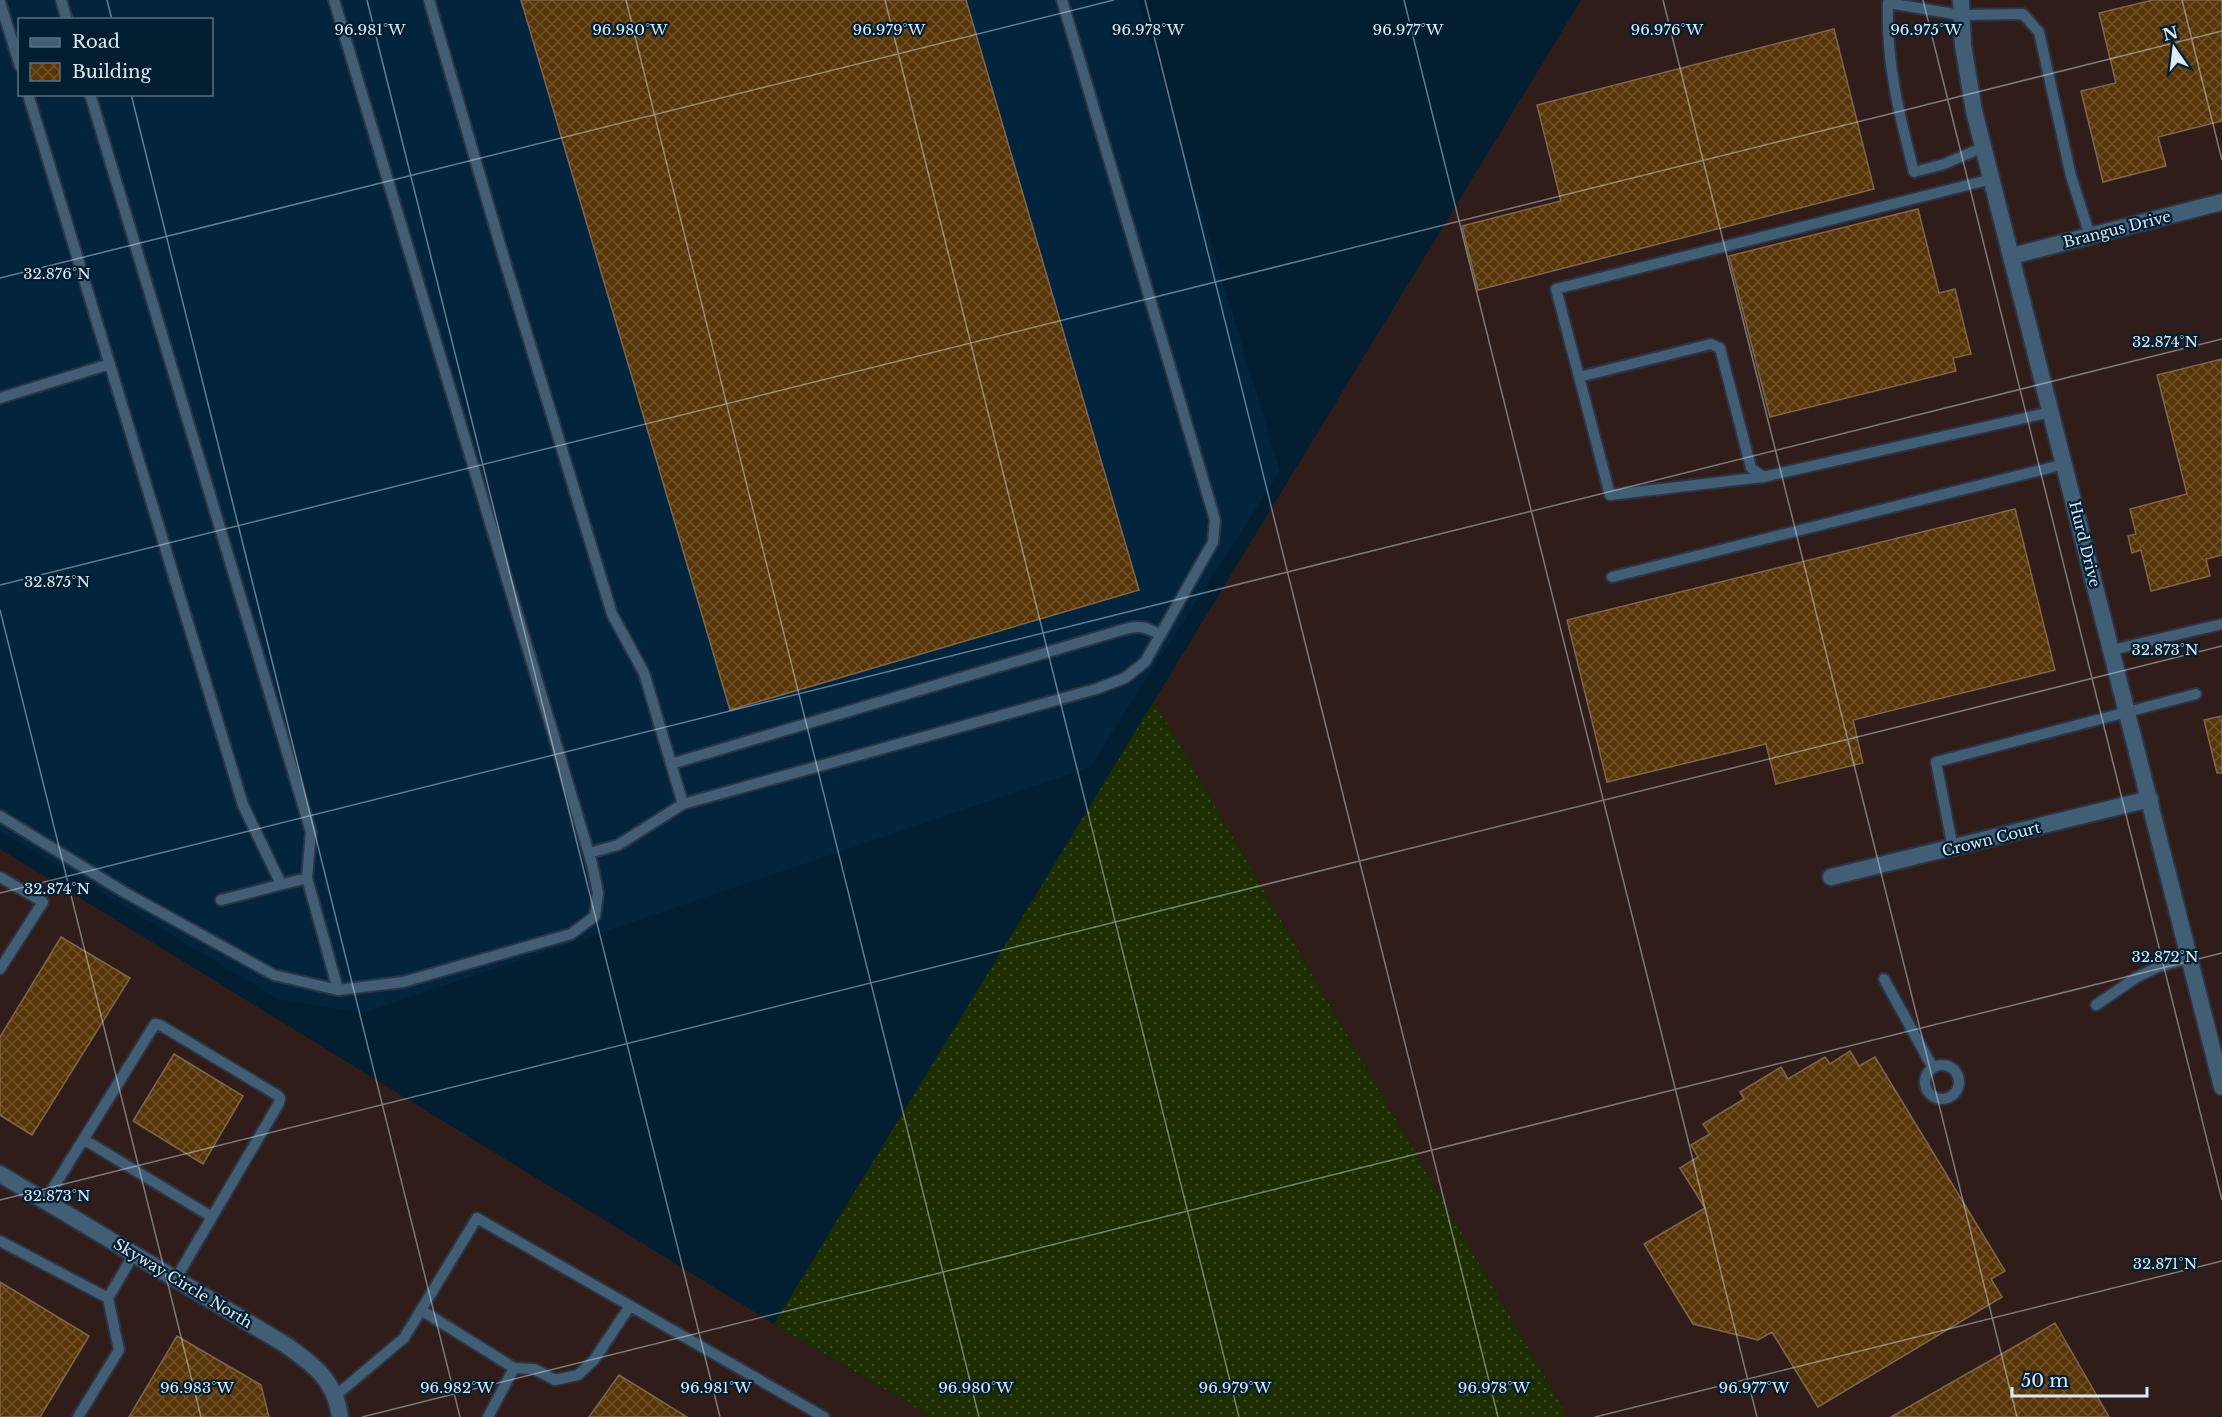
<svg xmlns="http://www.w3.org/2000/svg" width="2222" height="1417" viewBox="0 0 2222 1417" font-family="'Libre Baskerville',serif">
  <defs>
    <pattern id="grass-dots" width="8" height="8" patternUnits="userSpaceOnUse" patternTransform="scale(1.5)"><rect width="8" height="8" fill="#1c2d00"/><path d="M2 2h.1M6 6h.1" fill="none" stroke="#3c4c26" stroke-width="1.8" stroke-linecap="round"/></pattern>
    <pattern id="building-cross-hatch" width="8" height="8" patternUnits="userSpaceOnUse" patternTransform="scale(1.5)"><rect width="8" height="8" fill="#583507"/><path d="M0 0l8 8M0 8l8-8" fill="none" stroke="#6f522c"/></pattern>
  </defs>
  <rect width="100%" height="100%" fill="#031e30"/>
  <path fill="#301d19" d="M1581,0H2222V1417H1568L1154,701Z
    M0,849L774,1324L932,1417H0Z"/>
  <path fill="#02253d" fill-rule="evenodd" d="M0,0H1138L1280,471L1090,767L364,1013L278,999L0,831ZM20,20H212V94H20Z"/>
  <path fill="url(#grass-dots)" d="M1154,701L1568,1417H932L774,1324Z"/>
  <path fill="url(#building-cross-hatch)" stroke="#7f664d" stroke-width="1.5" d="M521,0H966L1139,590L730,710Z
    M2153,0H2222V121L2158,137L2166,166L2103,182L2081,91L2116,83L2099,13Z
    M1834,29L1874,189L1478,290L1462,226L1561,201L1537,105Z
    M1918,209L1939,293L1955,289L1971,354L1953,358L1956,371L1770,417L1729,256Z
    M2222,359V555L2206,559L2210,576L2151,591L2141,550L2132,553L2128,536L2136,534L2130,509L2187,494L2157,375Z
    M2015,509L2055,670L1853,720L1863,763L1776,784L1766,744L1607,782L1567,620Z
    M2222,716V773H2217L2204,720Z
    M61,937L130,978L32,1135L0,1115V1037Z
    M1850,1051L1859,1066L1875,1057L2005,1271L1991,1279L2002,1297L1818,1407L1772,1332L1758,1340L1693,1324L1644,1244L1705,1208L1680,1168L1698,1157L1691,1145L1710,1134L1703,1124L1744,1099L1740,1092L1781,1067L1788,1079L1825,1057L1830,1064Z
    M174,1054L243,1096L203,1164L133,1121Z
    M0,1282L89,1336L40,1417H0Z
    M2055,1323L2109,1417H1891L2021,1343Z
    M177,1336L261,1385L269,1417H129Z
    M619,1375L687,1417H589Z"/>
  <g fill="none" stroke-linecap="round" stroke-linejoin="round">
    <g stroke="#2c3445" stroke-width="14">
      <path id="service" d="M61,0L67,20
        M429,0L503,255L612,614L644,673L683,804L618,845L589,853
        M0,2L20,66
        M28,94L243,805L281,884
        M90,94L311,832L307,878
        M1984,147L1944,164L1914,172C1899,114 1886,63 1888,3L1961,15L2023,14L2039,32L2071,176L2090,236
        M1579,377L1711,344L1720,348L1751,468L1763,477L2051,412
        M0,398L110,364
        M1763,477L1610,495L1556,289L1992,179
        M1612,577L2065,464
        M2112,650L2222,624
        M671,764L1125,629C1139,625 1147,627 1160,635
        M683,804L1096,689L1125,678L1145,662L1213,542L1215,520L1062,0
        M0,816L124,892L274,975L338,990L403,982L571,934L595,916L598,893L592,864L334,0
        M1953,848L1936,762L2196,694
        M0,877L43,902L0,969
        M221,900L307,878L338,990
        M1884,979L1933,1068
        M2096,1005L2137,977L2158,967L2190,958
        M1925 1082a17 17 0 1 1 34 0a17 17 0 1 1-34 0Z
        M83,1139L212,1217
        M45,1201L155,1024L160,1025L277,1095L280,1098L279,1103L175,1280
        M0,1241L108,1298L134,1254
        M421,1310L514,1368L488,1417
        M514,1368L534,1369L555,1380L578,1375L594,1360L630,1306
        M334,1397L404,1338L477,1218L824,1417
        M78,1417L119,1350L108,1298"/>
    </g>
    <g stroke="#2c3445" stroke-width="20">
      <path id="minor" d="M1961,0L1963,45L1974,111L2222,1087
        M2012,256L2222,202
        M1831,877L2150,799
        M0,1174L286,1345C314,1365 335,1380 340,1417"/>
    </g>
    <use href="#service" stroke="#425e74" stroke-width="10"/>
    <use href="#minor" stroke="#425e74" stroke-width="16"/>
  </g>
  <path fill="none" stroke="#daeaf7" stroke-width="1.5" stroke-opacity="0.45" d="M107,0L112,20M367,0L720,1417M626,0L979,1417M885,0L1239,1417M1145,0L1498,1417M1404,0L1757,1417M1663,0L2017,1417M1923,0L2222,1200M2182,0L2222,160M131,94L460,1417M0,278L1114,0M0,585L2222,31M0,610L201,1417M0,893L2222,339M0,1200L2222,646M362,1417L2222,953M1595,1417L2222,1261"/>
  <g text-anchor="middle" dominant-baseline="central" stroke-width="4.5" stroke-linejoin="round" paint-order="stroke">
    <g font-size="15" fill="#daeaf7" stroke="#031e30">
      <text transform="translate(2117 229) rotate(-14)">Brangus Drive</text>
      <text transform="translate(2085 544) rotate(76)">Hurd Drive</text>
      <text transform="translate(1991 839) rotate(-14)">Crown Court</text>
      <text transform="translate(183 1283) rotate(31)">Skyway Circle North</text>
    </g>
  </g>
  <g font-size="15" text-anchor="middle" fill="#daeaf7" stroke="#031e30" stroke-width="4.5" stroke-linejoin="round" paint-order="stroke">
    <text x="370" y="35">96.981°W</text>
    <text x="630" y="35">96.980°W</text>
    <text x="889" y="35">96.979°W</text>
    <text x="1148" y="35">96.978°W</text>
    <text x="1408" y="35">96.977°W</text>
    <text x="1667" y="35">96.976°W</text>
    <text x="1926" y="35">96.975°W</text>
    <text x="57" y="279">32.876°N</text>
    <text x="2165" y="347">32.874°N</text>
    <text x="57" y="587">32.875°N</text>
    <text x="2165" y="655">32.873°N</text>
    <text x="57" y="894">32.874°N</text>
    <text x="2165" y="962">32.872°N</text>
    <text x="57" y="1201">32.873°N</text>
    <text x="2165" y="1269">32.871°N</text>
    <text x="197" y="1393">96.983°W</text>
    <text x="457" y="1393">96.982°W</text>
    <text x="716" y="1393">96.981°W</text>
    <text x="976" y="1393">96.980°W</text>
    <text x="1235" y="1393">96.979°W</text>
    <text x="1494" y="1393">96.978°W</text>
    <text x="1754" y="1393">96.977°W</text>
  </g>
  <rect x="18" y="18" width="195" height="78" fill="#031e30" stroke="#597080" stroke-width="1.5"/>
  <rect x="30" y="38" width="30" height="9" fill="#425e74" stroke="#597080" stroke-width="1.5"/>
  <text x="72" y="48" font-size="18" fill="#daeaf7">Road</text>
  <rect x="30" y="63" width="30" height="18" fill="url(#building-cross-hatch)" stroke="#597080" stroke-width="1.5"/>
  <text x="72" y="78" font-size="18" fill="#daeaf7">Building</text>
  <g transform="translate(2174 48) rotate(346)" stroke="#031e30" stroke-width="4.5" paint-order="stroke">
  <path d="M0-4.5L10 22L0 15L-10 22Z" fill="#daeaf7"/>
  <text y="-9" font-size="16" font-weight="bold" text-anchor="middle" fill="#daeaf7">N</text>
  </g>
  <path d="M2012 1387v9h135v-9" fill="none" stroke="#daeaf7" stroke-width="3"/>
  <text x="2021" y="1387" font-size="18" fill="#daeaf7" stroke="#031e30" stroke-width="4.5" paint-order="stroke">50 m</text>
</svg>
